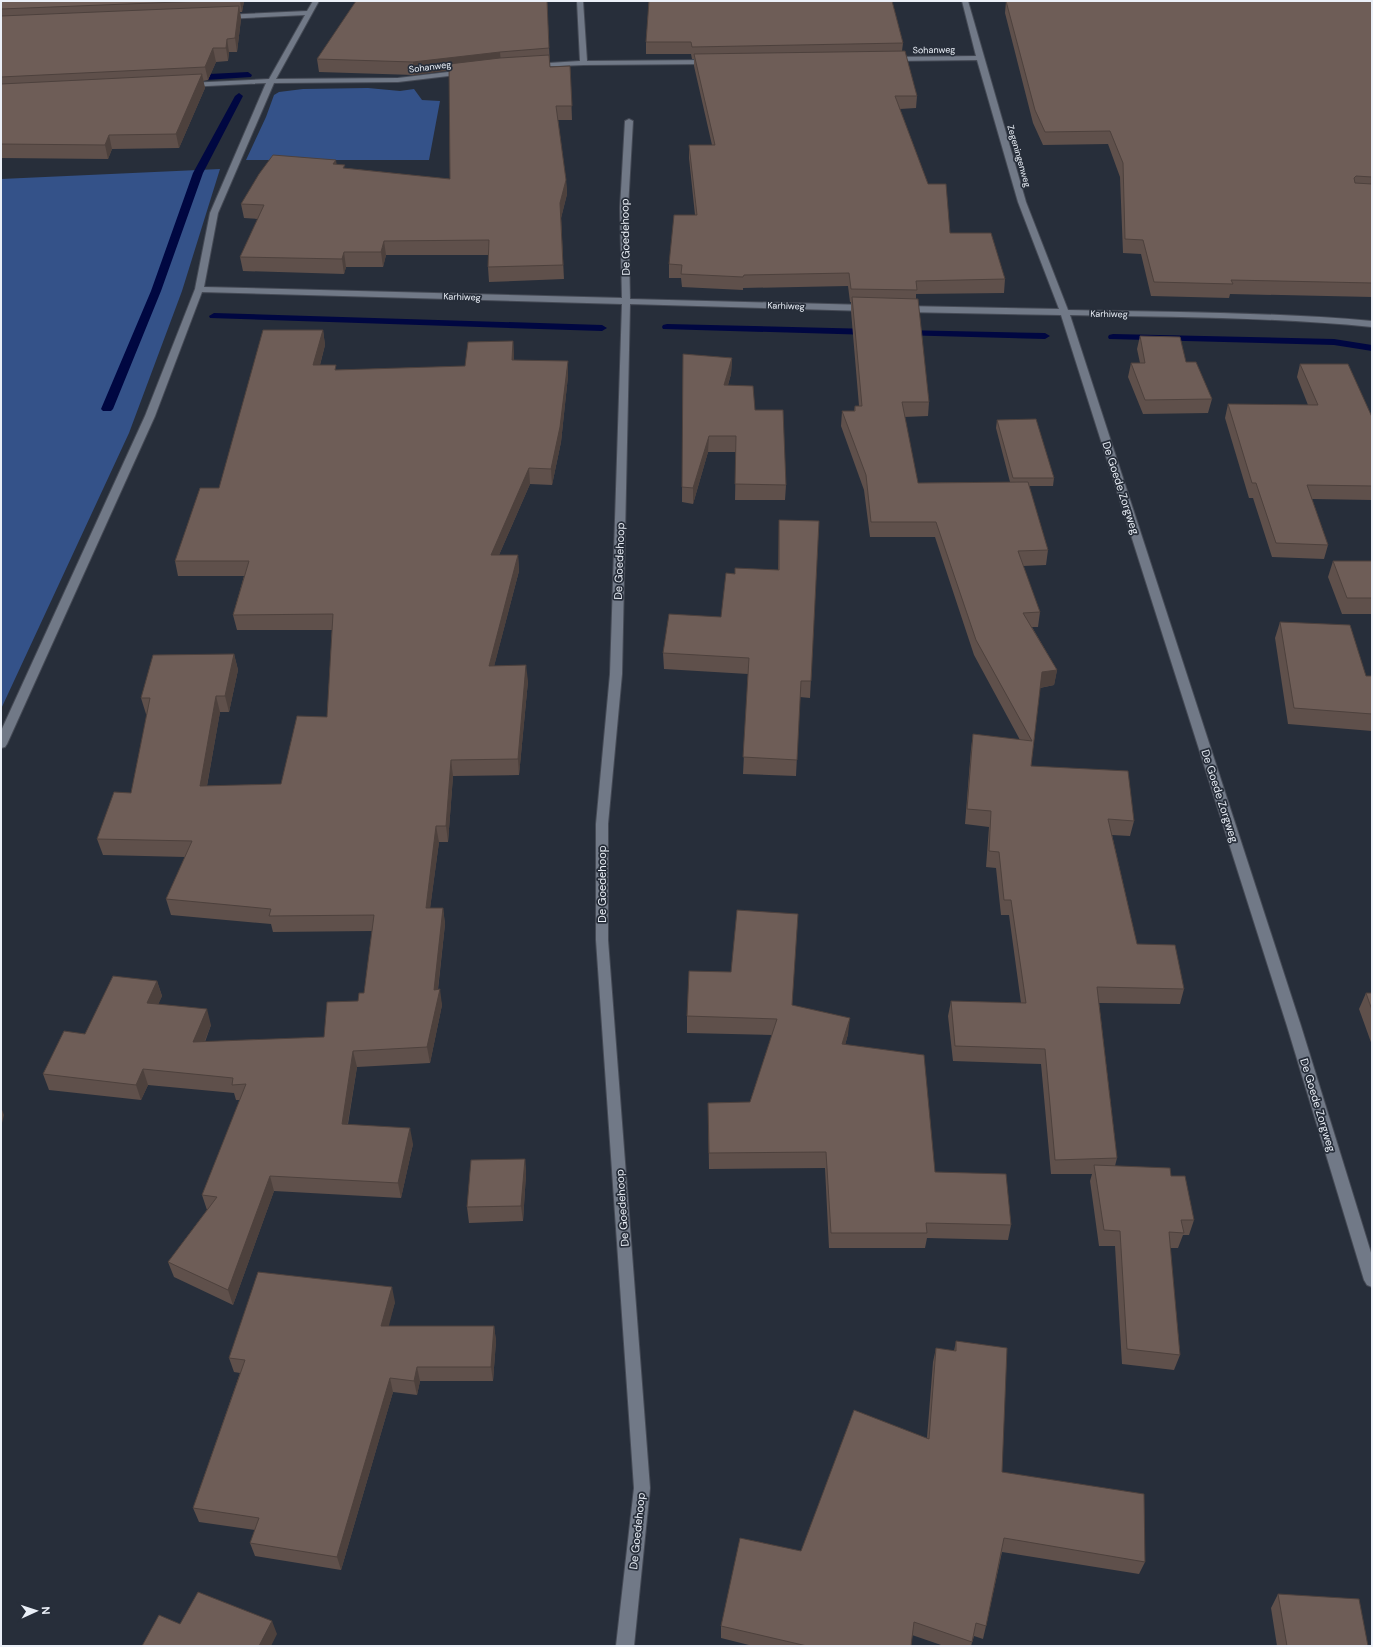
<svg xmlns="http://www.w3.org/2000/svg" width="1373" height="1647" viewBox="0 0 1373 1647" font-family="'DM Sans',sans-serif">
  <rect width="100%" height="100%" fill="#272e3a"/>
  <path fill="#345289" d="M368,88L400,91L414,89L422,100L440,101L429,160H246L266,117L274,95L279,92L303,89Z
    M220,169L182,291L129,433L1,709V179Z"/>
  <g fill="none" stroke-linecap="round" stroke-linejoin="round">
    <path fill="#000741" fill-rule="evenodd" d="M248,72L252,75L251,77L190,81L186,78L190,75Z
      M239,93L243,96L203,173L161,291L113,409L111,411H103L101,409L151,291L193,173L235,96Z
      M214,313L602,325L607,328L602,331L210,318L209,316Z
      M667,324L872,329L877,332L872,335L663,329L662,327L663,325Z
      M902,330L1045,333L1050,336L1045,339L898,335L897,333Z
      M1113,334L1334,339L1372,345V351L1334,345L1109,339L1108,337L1109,335Z"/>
    <g stroke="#454a55" stroke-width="2">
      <path id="street" d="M313,1H319L276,79L398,78L465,70L469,72L465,74L398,82L274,83L218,213L204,287L622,298L620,208L625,121L629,119L633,121L628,208L630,299L867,305L871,308L867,311L630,304L622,674L608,824V940L650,1488L634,1646H616L634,1488L596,940V824L610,674L622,304L202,292L155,416L7,744L5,747L1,748V731L145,416L195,289L210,213L266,83L188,87L184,85L188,83L269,79L305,15L224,19L221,17L224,15L307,11Z
        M577,1H583L587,61L709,60L712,62L709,64L584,65L531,67V65L533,64L580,61Z
        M962,1H968L1026,202L1068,310C1169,312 1271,312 1372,321V327C1272,317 1171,317 1070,315L1301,1026L1372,1256V1287L1367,1285L1364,1280L1287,1026L1061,315L904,312L900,309L904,306L1059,309L1018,202L977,60L891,61L888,59L891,57L976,56Z"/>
    </g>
    <use href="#street" fill="#717987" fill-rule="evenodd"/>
  </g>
  <path fill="#5f504b" d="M1,1H244L242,12H240L241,19L237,52H229L228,61L216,62L208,80L203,81L205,88L179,148L112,149L108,159L1,158Z
    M547,1L550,67L570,66L572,120H558L566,180L567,194L561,218L564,279L489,282L488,267V255H386L383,267H346L344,274L243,271L240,257L258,219L244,218L241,204L337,165L345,168L450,179L449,70L414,75L319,72L317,59Z
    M642,1H892L903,43L902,51L917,96L916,108L900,109L928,184L950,233L1005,279L1004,293L916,294V299L929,402L928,416L904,417L918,483L1010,482L996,428L997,420L1054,478L1053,486H1029L1048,550L1046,565L1023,566L1040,612L1038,627H1032L1057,670L1054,685L1040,688L1031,766L1134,821L1130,836L1112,835L1137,944L1184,989L1180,1004L1099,1003L1117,1158L1115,1166L1171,1176L1194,1220L1189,1235H1183L1178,1248H1170L1180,1355L1174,1370L1122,1364L1115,1246H1099L1090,1181L1092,1174H1051L1041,1064L953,1061L948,1016L951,1001L1021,1003L1009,915H1001L996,868L986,867L989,827L965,824L971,749L973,734L1020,740L974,655L935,537H870L864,490L841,426L842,411H854L855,406H859L851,311V302H850L848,286L743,288V290L682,287L681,278H669V264L695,215L689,158V145H712L694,66V59H692L691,54H646V42L649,1Z
    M1006,1H1372V301V297L1230,294L1229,298L1151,296L1141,254L1123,253L1120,177L1108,144L1043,145L1033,123L1005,13Z
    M323,330L325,345L320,365L337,370L465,366L513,341L514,360L568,376L561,442L552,485L530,484L499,555H518L519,571L494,666L528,681L519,775L453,776L448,842H439L430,908H443L445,924L438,990L442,1005L430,1063L357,1067L348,1124L413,1144L401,1198L274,1191L233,1305L174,1277L168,1262L207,1210L202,1195L240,1100H236L234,1093L148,1085L141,1100L49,1090L43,1074L85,1034L157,981L162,996L158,1004L211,1025L205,1042L324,1037L358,1001L364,993L372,931L273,932L271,924L171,915L166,899L185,857L103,855L97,839L131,793L147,714H146L141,698L234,654L238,670L229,712H220L207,786L281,784L327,717L332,630H237L233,615L244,576H178L175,561L219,488Z
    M1140,336L1186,362L1212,399L1208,413L1143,414L1128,377L1131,363H1140L1137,349Z
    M683,354L732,358L731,374L728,385L755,410L786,485L785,500H735L736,452H708L693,504L682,502Z
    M1300,364L1372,417V500L1312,499L1328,545L1324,559L1272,557L1253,498H1249L1225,418L1228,404L1308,405L1297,377Z
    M779,520L819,521L810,698L800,697L796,776L743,774L748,674L664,669L663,653L721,617L735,574L778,570Z
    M1333,561H1372V614H1342L1328,577Z
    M1280,622L1366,676H1372V731L1288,724L1275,638Z
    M1366,993H1372V1045L1359,1009Z
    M792,1005L848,1034L845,1045L935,1172L1011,1225L1008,1240L927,1238L925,1248H829L825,1168L709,1169L708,1103L750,1102L772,1035L687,1033V1016Z
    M525,1159L526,1174L523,1221L469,1223L467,1207Z
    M395,1302L388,1326H494L496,1341L493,1381H420L417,1395L393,1392L341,1570L255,1556L250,1543L255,1530L199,1522L193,1508L240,1373L234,1372L229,1358Z
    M956,1341L1002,1472L1145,1562L1139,1574L1002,1552L986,1626L983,1639L974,1636L971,1646H944L912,1635L911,1646H753L721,1638V1626L801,1551L927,1438L933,1362L936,1348L954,1351Z
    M1278,1594L1368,1646H1277L1271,1608Z"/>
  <path fill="#4d413d" d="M240,1H244L242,12Z
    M239,6L241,19L237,52L235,38Z
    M227,39L229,52L228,61L226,48Z
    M213,48L216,62L208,80L205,67Z
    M500,52L501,64L414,75L413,62Z
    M202,74L205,88L179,148L176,134Z
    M109,135L112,149L108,159L105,145Z
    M336,160L338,174L333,164Z
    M566,180L567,194L561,218L564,279L560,203Z
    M384,241L386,255L383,267L381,252Z
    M344,252L346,267L344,274L342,259Z
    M323,330L325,345L316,380L313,365Z
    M513,341L514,355L513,375L512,360Z
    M732,358L731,374L723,401L724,385Z
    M568,361V376L561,442L552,485L551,469Z
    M709,436L708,452L693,504V488Z
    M529,468L530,484L492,571L491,555Z
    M518,555L519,571L490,682L489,666Z
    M234,654L238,670L229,712L225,696Z
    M526,665L528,681L519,775L518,759Z
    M1057,670L1054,685L1039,688L1042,672Z
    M216,696L220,712L204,802L200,786Z
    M451,760L453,776L448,842L446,826Z
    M436,826L439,842L428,924L426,908Z
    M443,908L445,924L436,1005L440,989L442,1005L430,1063L427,1047Z
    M157,981L162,996L152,1019L147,1003Z
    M207,1009L211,1025L198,1058L193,1042Z
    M850,1018L848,1034L841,1060L842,1044Z
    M353,1051L357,1067L345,1139L342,1124Z
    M143,1069L148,1085L141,1100L136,1085Z
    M1,1107L4,1115L1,1127Z
    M410,1128L413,1144L401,1198L398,1183Z
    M525,1159L526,1174L523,1221L521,1206Z
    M270,1176L274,1191L233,1305L228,1290Z
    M392,1287L395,1302L385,1341L381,1326Z
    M494,1326L496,1341L493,1381L491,1367Z
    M417,1367L420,1381L417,1395L414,1381Z
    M390,1378L393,1392L341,1570L337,1557Z
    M272,1621L277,1634L271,1646H259Z"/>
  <path fill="#6e5d57" stroke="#4d413d" d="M1,1H203L1,9Z
    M356,1H547L549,48L500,52L413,62L317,59Z
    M649,1H892L903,43L692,47L691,42H646Z
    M1006,1H1372V177L1356,176L1354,178L1355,183L1372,184V283L1231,280L1233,284L1154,282L1143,240L1125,239L1123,163L1110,131L1045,132L1035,110Z
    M239,6L235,38L227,39L226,48H213L205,67L1,77V16Z
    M905,51L917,96H895L928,184H946L950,233H991L1005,279L916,281L917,290L851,289L849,273L744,275L743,277L681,274L682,265L669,264L674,215H697L689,145H715L694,54Z
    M549,55L550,67L570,66L572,106H556L566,180L560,203L563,265L488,267L489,240L384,241L381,252H344L342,259L240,257L264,205L241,204L259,174L273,155L336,160L333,164L345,165L343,168L450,179L449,64L500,58Z
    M202,74L176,134L109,135L105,145L1,144V84Z
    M852,297L918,299L929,402H902L918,483L1028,482L1048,550L1018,551L1040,612L1023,613L1057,670L1042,672L1031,766L1128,771L1134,821L1108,819L1137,944L1175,945L1184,989L1097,987L1117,1158L1055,1160L1045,1049L955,1046L951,1001L1026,1003L1011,900H1004L999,852L989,851L991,811L967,809L973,734L1032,741L976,640L936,522H871L866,475L842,411H855V406H862Z
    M263,330H323L313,365H336L335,370L465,366L468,342L513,341L512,360L568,361L560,427L551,469L529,468L491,555H518L489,666L526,665L518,759L451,760L446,826H436L426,908H443L434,990L440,989L427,1047L353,1051L342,1124L410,1128L398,1183L270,1176L228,1290L168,1262L217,1197L202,1195L246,1084L232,1085L233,1078L143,1069L136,1085L43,1074L64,1031L85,1034L113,976L157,981L147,1003L207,1009L193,1042L324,1037L327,1002L358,1001L359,993H364L374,915L269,916L271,909L166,899L192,841L97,839L114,792L131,793L150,698H141L153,655L234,654L225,696H216L200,786L281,784L297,716L327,717L333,614L233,615L249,561H175L200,488H219Z
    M1140,336L1180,337L1186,362H1196L1212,399L1145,400L1131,363H1145Z
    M683,354L732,358L724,385L753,386L755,410H783L786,485L735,484L736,436H709L693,488L682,487Z
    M1300,364H1348L1372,417V486L1307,485L1328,545L1276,543L1256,483H1252L1228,404L1318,405Z
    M1036,419L1054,478H1013L997,420Z
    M779,520L819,521L811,681H801L797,760L743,757L749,658L663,653L669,614L721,617L726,573L735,574V568L779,570Z
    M1333,561H1372V598H1347Z
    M1280,622L1350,625L1366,676H1372V714L1294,708Z
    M737,910L798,914L792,1005L850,1018L842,1044L924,1055L935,1172L1006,1174L1011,1225L926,1223L927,1233H831L826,1152L709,1153L708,1103L750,1102L777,1019L687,1016L689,971L731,972Z
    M1366,993H1372V1010Z
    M525,1159L521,1206L467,1207L471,1160Z
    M1094,1165L1170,1168L1171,1176H1185L1194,1220H1181L1184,1233L1169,1232L1180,1355L1127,1349L1120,1231L1104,1230Z
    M258,1272L392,1287L381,1326H494L491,1367H417L414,1381L390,1378L337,1557L250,1543L259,1518L193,1508L245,1360L229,1358Z
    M956,1341L1007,1348L1002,1472L1144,1494L1145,1562L1004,1538L986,1626L976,1623L972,1642L914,1622L911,1646H807L721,1626L740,1538L801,1551L854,1410L929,1439L936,1348L956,1351Z
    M198,1592L272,1621L259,1646H142L159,1615L180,1624Z
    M1278,1594L1359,1599L1368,1646H1287Z"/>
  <g text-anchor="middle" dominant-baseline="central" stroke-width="3.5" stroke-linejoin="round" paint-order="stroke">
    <g font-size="9" fill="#ebf0f8" stroke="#272e3a">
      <text transform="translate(934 50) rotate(-1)">Sohanweg</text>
      <text transform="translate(430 67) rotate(-7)">Sohanweg</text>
      <text transform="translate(1019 156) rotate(74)">Zegeningenweg</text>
      <text transform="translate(462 297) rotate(2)">Karhiweg</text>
      <text transform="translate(786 306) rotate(2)">Karhiweg</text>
      <text transform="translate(1109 314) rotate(1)">Karhiweg</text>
    </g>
    <g font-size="11" fill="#ebf0f8" stroke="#272e3a">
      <text transform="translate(625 237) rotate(-91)">De Goedehoop</text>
      <text transform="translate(1121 488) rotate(72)">De Goede Zorgweg</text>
      <text transform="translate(619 561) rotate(-88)">De Goedehoop</text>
      <text transform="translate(1220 796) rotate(72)">De Goede Zorgweg</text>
      <text transform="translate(602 884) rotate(-90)">De Goedehoop</text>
      <text transform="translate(1318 1105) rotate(73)">De Goede Zorgweg</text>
      <text transform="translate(622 1208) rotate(-94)">De Goedehoop</text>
      <text transform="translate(637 1531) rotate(-84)">De Goedehoop</text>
    </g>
  </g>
  <rect width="1373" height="1647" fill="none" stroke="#ebf0f8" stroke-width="4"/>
  <g transform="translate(36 1611) rotate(87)" stroke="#272e3a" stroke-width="3" paint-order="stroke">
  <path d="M0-3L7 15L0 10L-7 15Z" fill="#ebf0f8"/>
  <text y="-6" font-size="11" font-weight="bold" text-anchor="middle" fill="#ebf0f8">N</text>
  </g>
</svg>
